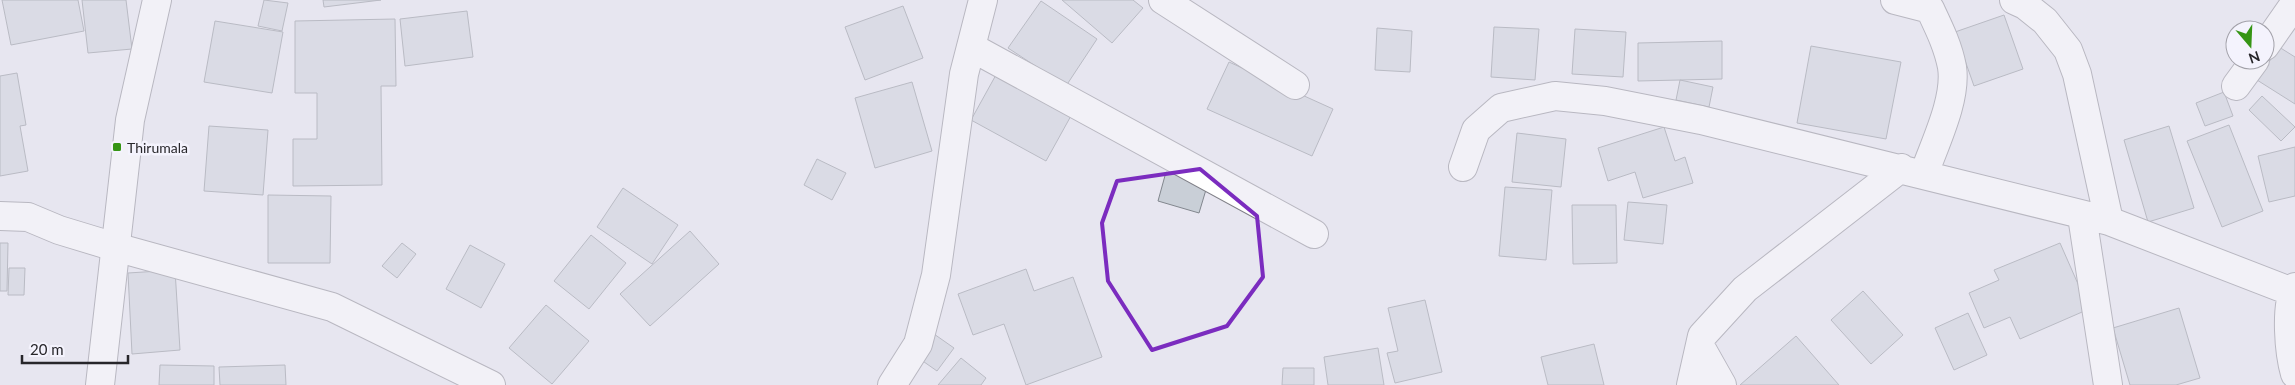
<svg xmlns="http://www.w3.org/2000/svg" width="2295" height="385" viewBox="0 0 2295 385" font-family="Lato,sans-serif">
  <rect width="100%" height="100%" fill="#e7e6f0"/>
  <path fill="#c9cfd7" stroke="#82878e" d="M2,0H78L84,31L11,45Z
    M82,0H126L132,49L88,53Z
    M264,0L288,3L282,31L258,26Z
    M323,0H381L324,7Z
    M1062,0H1133L1143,8L1112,43Z
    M1041,1L1097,39L1066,86L1008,48Z
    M903,6L923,58L865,80L845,27Z
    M467,11L473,57L405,66L400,19Z
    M2004,15L2023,69L1974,86L1955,32Z
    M395,19L396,86H381L382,185L293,186V139H317V93H295V21Z
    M215,21L283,32L272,93L204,82Z
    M1494,27L1539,29L1535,80L1491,77Z
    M1377,28L1412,31L1410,72L1375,70Z
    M1575,29L1626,32L1623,77L1572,74Z
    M1722,41V79L1638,81V43Z
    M1811,46L1901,62L1886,139L1797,123Z
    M2279,47L2295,57V104L2257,80Z
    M1229,62L1333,109L1312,156L1207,109Z
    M17,73L26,125L20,126L28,171L0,176V76Z
    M997,73L1072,114L1046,161L971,120Z
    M1680,80L1713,87L1709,107L1676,100Z
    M912,82L932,151L875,168L855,98Z
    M2224,92L2233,116L2205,126L2196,103Z
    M2262,96L2295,127L2281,141L2249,110Z
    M2229,125L2263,211L2222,227L2187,141Z
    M209,126L268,130L263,195L204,191Z
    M2169,126L2194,208L2148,222L2124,140Z
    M1664,127L1675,161L1685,157L1693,183L1643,198L1635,172L1608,181L1598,148Z
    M1517,133L1566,139L1561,187L1512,182Z
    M2295,147V196L2269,202L2258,156Z
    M817,159L846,173L832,200L804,185Z
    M1166,172L1208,183L1199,213L1158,201Z
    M1505,187L1552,190L1546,260L1499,256Z
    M623,188L678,225L652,264L597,227Z
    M268,195L331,196L330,263H268Z
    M1628,202L1667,205L1663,244L1624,240Z
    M1572,205H1616L1617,263L1573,264Z
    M690,231L719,264L650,326L620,294Z
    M591,235L626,263L589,309L554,281Z
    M0,243H8L7,291H0Z
    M402,243L416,254L397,278L382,266Z
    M2060,243L2089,309L2020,339L2010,317L1984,328L1969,293L1999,280L1994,270Z
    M470,245L505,264L481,308L446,289Z
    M9,268H25L24,295H8Z
    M1026,269L1034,291L1073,277L1102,357L1026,385L1004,324L973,335L958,294Z
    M175,270L180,350L132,354L128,273Z
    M1863,291L1903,335L1871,364L1831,320Z
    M1425,300L1442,372L1395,383L1387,353L1398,351L1388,308Z
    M546,305L589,341L552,384L509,348Z
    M2179,308L2200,378L2176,385H2130L2113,328Z
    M1968,313L1987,355L1954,370L1935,328Z
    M934,334L954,348L937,371L917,357Z
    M1796,336L1839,385H1740Z
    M1594,344L1604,385H1548L1541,357Z
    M1378,348L1384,385H1328L1324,357Z
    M961,358L986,378L981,385H938Z
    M160,365L214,366V385H159Z
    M285,365L286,385H220L219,367Z
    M1283,368H1314V385H1282Z"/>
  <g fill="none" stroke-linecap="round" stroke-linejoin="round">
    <g stroke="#808088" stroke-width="30">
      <path id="minor" d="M1163,0L1295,85
        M1895,0L1930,9C1939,28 1948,46 1952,67C1957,99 1935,143 1924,174
        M2014,0L2025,5L2045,21L2068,50L2077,74L2109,221
        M2265,46L2295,3
        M971,47L1314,234
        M2236,86L2255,60
        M1463,167L1476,130L1501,108L1555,96L1605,101L1701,120L2109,221L2295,293
        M0,216L28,217L59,230L115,247L332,307L491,385
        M2082,216L2108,385
        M2295,287C2285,307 2289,353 2295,374
        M1700,346L1722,385
        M892,385L918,344L936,275L964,74L983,0
        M1691,385L1702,336L1745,289L1901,168"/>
    </g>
    <g stroke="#808088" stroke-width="30">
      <path id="major" d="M100,385L130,120L157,0"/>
    </g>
    <use href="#minor" stroke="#fff" stroke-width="28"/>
    <use href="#major" stroke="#fff" stroke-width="28"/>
  </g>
  <path d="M0 0H2295V385H0ZM1200,169L1257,216L1263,277L1227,326L1152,350L1108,281L1102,223L1117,181Z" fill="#e7e6f0" fill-opacity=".55" fill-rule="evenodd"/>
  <path fill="none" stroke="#7b2cbf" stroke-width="4" stroke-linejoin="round" d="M1200,169L1257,216L1263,277L1227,326L1152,350L1108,281L1102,223L1117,181Z"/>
  <rect fill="#369515" stroke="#f4f3fd" stroke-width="2" x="112" y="142" width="10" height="10" rx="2.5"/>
  <g text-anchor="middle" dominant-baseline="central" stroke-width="5" stroke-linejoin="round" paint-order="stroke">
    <g font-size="14" fill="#27262a" stroke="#f4f3fd" text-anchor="start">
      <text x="127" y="147">Thirumala</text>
    </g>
  </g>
  <g transform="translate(2250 45) rotate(161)"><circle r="24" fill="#f4f3fd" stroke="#a2a1a9"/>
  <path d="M0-4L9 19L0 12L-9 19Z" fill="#369515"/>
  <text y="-8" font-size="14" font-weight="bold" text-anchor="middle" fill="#27262a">N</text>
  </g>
  <path d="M22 355v8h106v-8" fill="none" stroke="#27262a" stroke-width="2.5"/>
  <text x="30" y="355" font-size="15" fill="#27262a" stroke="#f4f3fd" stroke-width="4" paint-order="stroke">20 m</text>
</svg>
